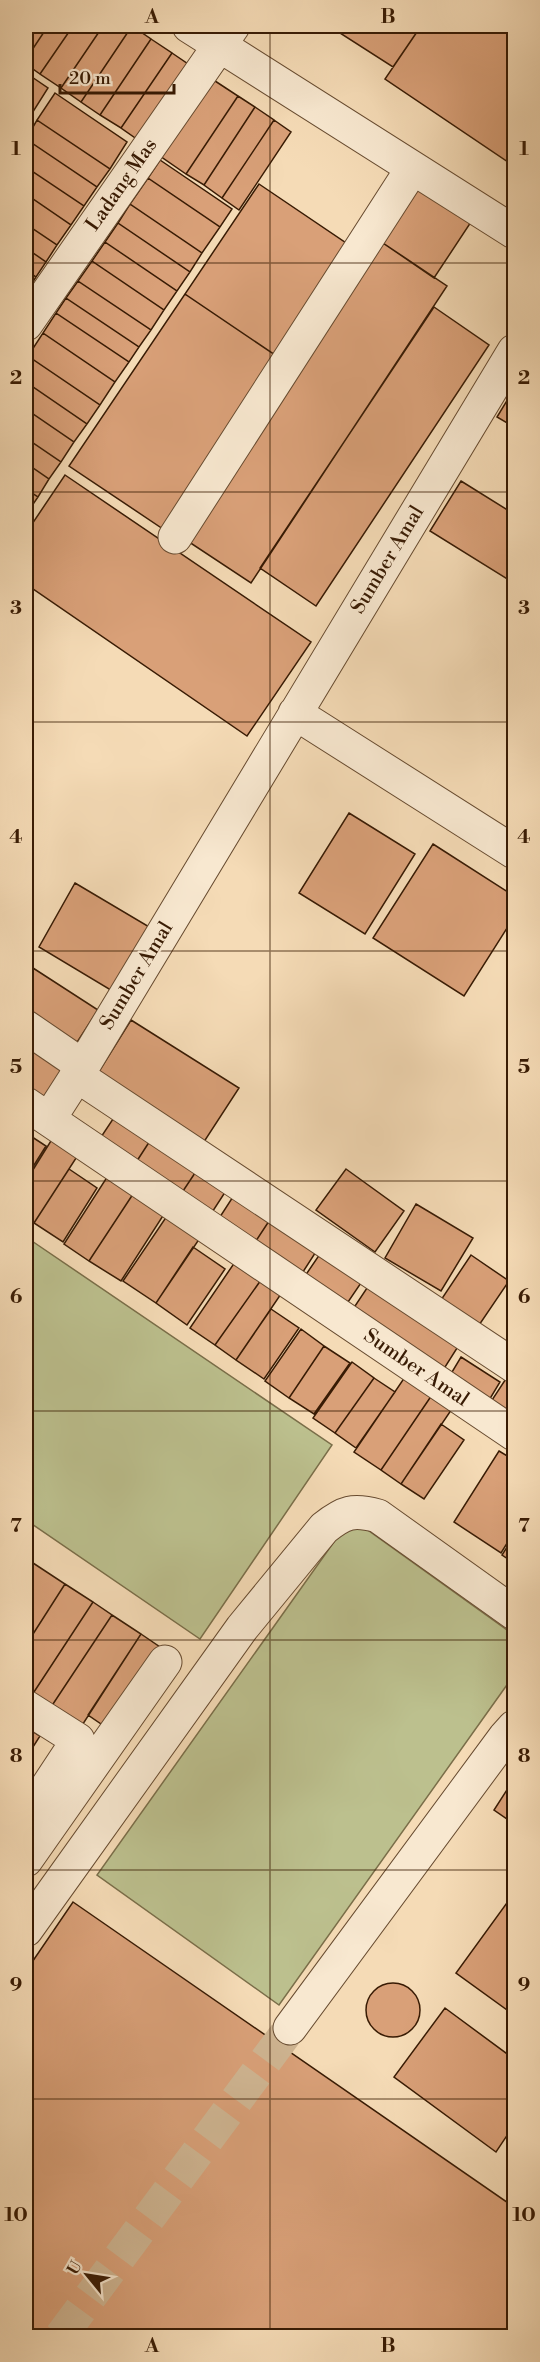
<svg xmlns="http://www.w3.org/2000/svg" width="540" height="2362" viewBox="0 0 540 2362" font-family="'Libre Bodoni',serif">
  <rect width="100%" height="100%" fill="#f5dbb6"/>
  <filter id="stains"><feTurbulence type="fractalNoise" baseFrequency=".00333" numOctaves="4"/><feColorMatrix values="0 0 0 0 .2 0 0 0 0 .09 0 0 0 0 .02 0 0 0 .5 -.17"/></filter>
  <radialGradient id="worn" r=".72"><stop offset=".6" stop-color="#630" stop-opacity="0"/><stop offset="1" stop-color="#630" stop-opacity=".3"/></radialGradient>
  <path fill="#bcc08e" stroke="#7a6e49" stroke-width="1.5" d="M26,1237L332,1445L200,1639L26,1520Z
    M351,1518L514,1635V1675L279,2005L97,1875Z"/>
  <path fill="#d9a078" stroke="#381b04" stroke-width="1.5" d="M26,26H48L26,59Z
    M48,26H73L40,74L26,64V59Z
    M73,26H103L61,88L40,74Z
    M103,26H132L81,102L61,88Z
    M132,26L151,39L100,115L81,102Z
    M329,26H421L393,67Z
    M421,26H514V166L385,79Z
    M151,39L172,53L121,128L100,115Z
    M172,53L191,66L141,142L121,128Z
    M26,73L48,88L31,115L26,111Z
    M212,79L238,96L186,174L160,156Z
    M55,93L127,142L110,169L37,120Z
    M238,96L255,107L204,185L186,174Z
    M255,107L274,120L222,198L204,185Z
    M37,120L110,169L97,187L26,139Z
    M274,120L291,132L239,210L222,198Z
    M26,139L97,187L84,206L26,167Z
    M160,160L232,209L220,227L148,178Z
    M26,167L84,206L71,225L26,194Z
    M148,178L220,227L202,253L130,204Z
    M259,184L352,247L278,357L185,294Z
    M419,188L471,222L434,278L383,243Z
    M26,194L71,225L57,245L26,224Z
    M130,204L202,253L190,272L118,223Z
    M118,223L190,272L177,291L105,242Z
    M26,224L57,245L46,262L26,248Z
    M105,242L177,291L164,310L92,261Z
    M383,243L447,286L251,583L186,540Z
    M26,248L46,262L36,277L26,270Z
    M92,261L164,310L151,330L78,281Z
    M26,270L36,277L26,293Z
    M78,281L151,330L139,347L66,298Z
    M185,294L278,357L163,529L69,466Z
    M66,298L139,347L129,362L56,313Z
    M434,307L489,345L316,606L260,568Z
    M56,313L129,362L115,382L43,333Z
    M43,333L115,382L100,405L28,356Z
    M28,356L100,405L87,424L26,382V359Z
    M26,382L87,424L74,442L26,409Z
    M514,389V427L497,417Z
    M26,409L74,442L61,462L26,438Z
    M26,438L61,462L49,479L26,463Z
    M26,463L49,479L38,497L26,489Z
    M65,475L311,642L247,736L26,584V533Z
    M461,481L514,514V583L430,531Z
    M26,489L38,497L27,513L26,512Z
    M514,738V751L508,747Z
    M349,813L415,854L365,934L299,893Z
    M433,844L514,896V917L464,996L373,938Z
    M75,883L151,928L114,992L39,947Z
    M33,968L98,1010L74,1047L26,1015V979Z
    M131,1020L239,1088L198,1151L91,1084Z
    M26,1045L62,1070L43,1098L26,1086Z
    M121,1107L157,1130L133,1167L97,1143Z
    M157,1130L203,1161L179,1197L133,1167Z
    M26,1133L46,1146L26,1178Z
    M54,1136L80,1152L34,1223L26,1217V1181Z
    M203,1161L233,1180L209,1217L179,1197Z
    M69,1169L97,1188L63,1242L34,1223Z
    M346,1169L404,1211L375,1252L316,1210Z
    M111,1171L137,1188L89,1261L64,1244Z
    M137,1188L168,1208L121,1281L89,1261Z
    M238,1189L275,1212L252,1247L216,1223Z
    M416,1204L473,1238L441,1291L385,1258Z
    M171,1210L204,1232L156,1303L123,1281Z
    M275,1212L321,1244L299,1278L252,1247Z
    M193,1247L225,1269L187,1325L156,1303Z
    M322,1251L363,1280L346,1305L305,1276Z
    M471,1255L509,1281L473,1334L435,1309Z
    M235,1262L261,1280L215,1345L190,1328Z
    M261,1280L281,1294L236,1360L215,1345Z
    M369,1285L459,1345L440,1375L349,1315Z
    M271,1309L299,1328L264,1379L236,1360Z
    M301,1329L324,1346L289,1398L265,1381Z
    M324,1346L350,1363L314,1414L289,1398Z
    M461,1357L500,1382L488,1402L449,1377Z
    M352,1362L374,1378L335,1433L313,1418Z
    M409,1371L436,1389L381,1470L354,1452Z
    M511,1371L514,1373V1415L492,1400Z
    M374,1378L395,1392L356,1448L335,1433Z
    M436,1389L456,1403L401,1484L381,1470Z
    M441,1424L464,1440L424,1499L401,1484Z
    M499,1451L514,1460V1532L501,1553L454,1522Z
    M514,1536V1563L502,1555Z
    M30,1561L65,1584L26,1645V1568Z
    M65,1584L93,1602L32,1695L26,1691V1645Z
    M93,1602L112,1615L51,1707L32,1695Z
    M112,1615L141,1634L81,1727L51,1707Z
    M141,1634L160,1647L107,1728L88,1715Z
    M26,1727L40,1736L26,1758Z
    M514,1779V1824L494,1810Z
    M509,1900L514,1904V2015L456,1973Z
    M73,1902L514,2207V2336H26V1971Z
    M366 2010a27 27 0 1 1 54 0a27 27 0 1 1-54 0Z
    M445,2008L514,2059V2125L496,2152L394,2077Z"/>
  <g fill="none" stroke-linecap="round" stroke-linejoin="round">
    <path stroke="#cfb592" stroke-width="33" stroke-dasharray="33 16" stroke-linecap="butt" d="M61,2336L290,2028"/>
    <g stroke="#674b30" stroke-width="35">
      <path id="minor" d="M189,26L514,232
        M26,324L233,26
        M175,537L412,169
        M295,713L514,852
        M26,1027L83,1066
        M76,1075L514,1366
        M26,1104L514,1434
        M49,1119L83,1066L514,351
        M26,1707L78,1740L26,1819
        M26,1860L165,1662
        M26,1930L242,1628L324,1528C344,1512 353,1509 378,1516L514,1613
        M290,2028L505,1737L514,1727"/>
    </g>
    <use href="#minor" stroke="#f8e8d0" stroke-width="33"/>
  </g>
  <path fill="none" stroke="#381b04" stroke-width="1.5" stroke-opacity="0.55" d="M270,26V2336M26,263H514M26,492H514M26,722H514M26,951H514M26,1181H514M26,1411H514M26,1640H514M26,1870H514M26,2099H514"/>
  <g text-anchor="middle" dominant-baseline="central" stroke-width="4.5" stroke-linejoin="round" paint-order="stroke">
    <g font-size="20" fill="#381b04" stroke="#f8e8d0">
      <text transform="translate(122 185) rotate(-55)">Ladang Mas</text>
      <text transform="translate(388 560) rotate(-59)">Sumber Amal</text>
      <text transform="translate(137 976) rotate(-59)">Sumber Amal</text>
      <text transform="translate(416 1368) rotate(34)">Sumber Amal</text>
    </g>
  </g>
  <rect width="540" height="2362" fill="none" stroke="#f5dbb6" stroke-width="66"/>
  <g transform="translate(87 2275) rotate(300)" stroke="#f8e8d0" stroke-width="4.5" paint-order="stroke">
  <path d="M0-4.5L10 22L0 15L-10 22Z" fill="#381b04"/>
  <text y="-9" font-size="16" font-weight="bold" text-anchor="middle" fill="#381b04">U</text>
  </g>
  <path d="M60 84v9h114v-9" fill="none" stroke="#381b04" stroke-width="3"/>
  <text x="69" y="84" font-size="18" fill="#381b04" stroke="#f8e8d0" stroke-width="4.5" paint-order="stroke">20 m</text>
  <rect x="33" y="33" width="474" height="2296" fill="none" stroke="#381b04" stroke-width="2"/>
  <g font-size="20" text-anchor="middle" font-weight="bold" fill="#381b04">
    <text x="152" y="23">A</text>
    <text x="388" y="23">B</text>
    <text x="16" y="155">1</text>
    <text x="524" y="155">1</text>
    <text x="16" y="384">2</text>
    <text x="524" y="384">2</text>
    <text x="16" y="614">3</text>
    <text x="524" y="614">3</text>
    <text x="16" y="843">4</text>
    <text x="524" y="843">4</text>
    <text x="16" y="1073">5</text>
    <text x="524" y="1073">5</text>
    <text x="16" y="1303">6</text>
    <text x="524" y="1303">6</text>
    <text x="16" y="1532">7</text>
    <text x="524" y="1532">7</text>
    <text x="16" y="1762">8</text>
    <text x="524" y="1762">8</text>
    <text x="16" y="1991">9</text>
    <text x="524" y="1991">9</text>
    <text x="16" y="2221">10</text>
    <text x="524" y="2221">10</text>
    <text x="152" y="2352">A</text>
    <text x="388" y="2352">B</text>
  </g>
  <rect width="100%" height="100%" filter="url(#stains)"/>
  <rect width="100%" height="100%" fill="url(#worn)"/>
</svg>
